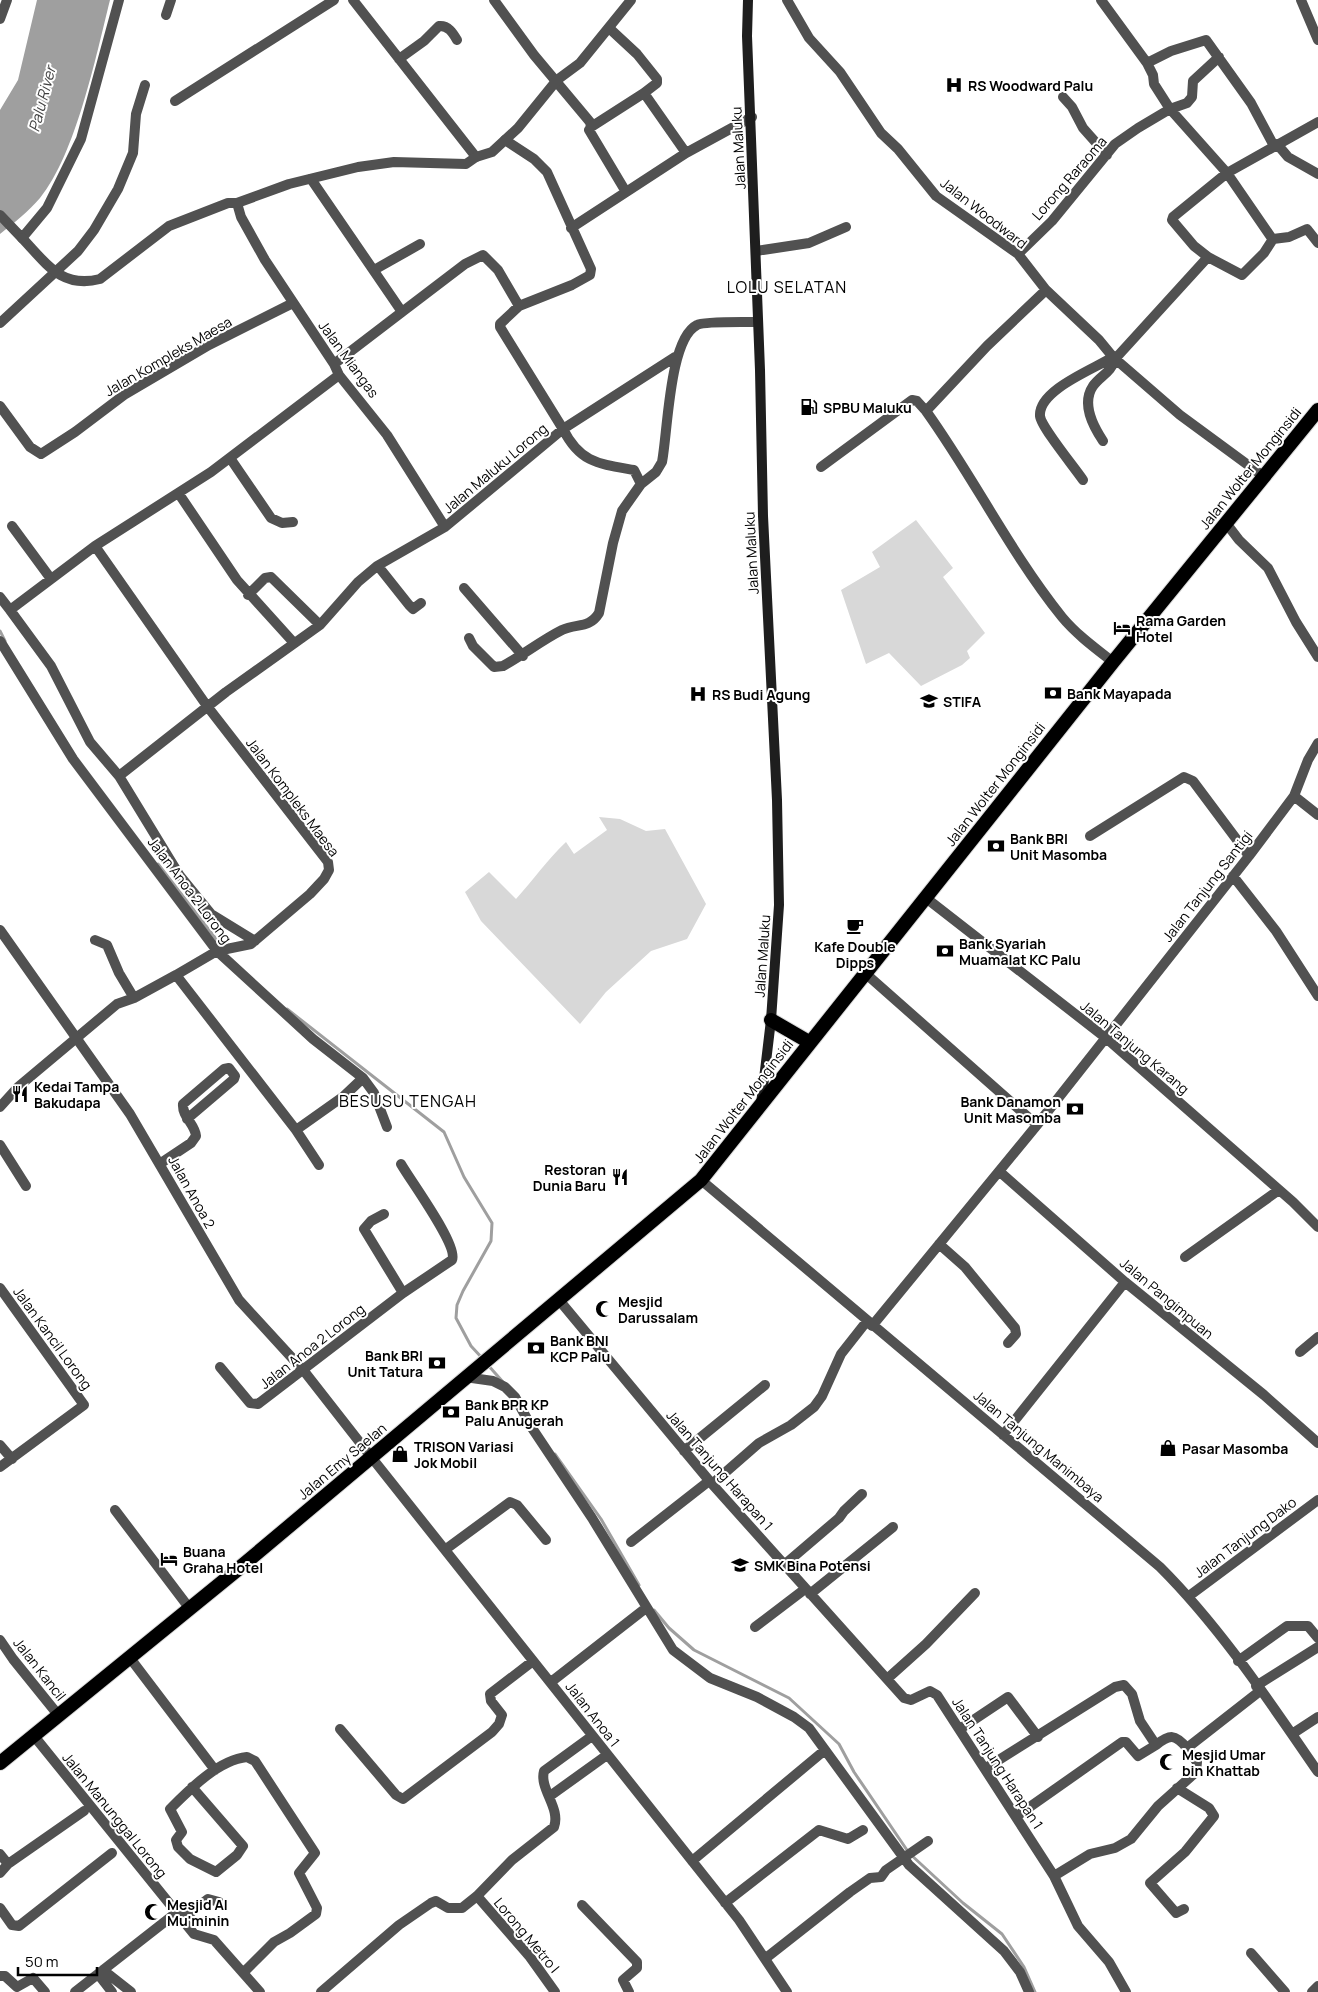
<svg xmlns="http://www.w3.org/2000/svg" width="1318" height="1992" viewBox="0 0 1318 1992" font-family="Manrope,sans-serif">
  <rect width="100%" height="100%" fill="#fff"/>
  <path fill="#d8d8d8" d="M916,520L953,568L943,577L985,633L967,651L970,658L962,665L921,686L889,653L866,664L841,590L880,567L872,552Z
    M599,817L620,819L646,831L665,829L706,904L687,939L651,951L606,992L580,1024L481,921L465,892L489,872L516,899C534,879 547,860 566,842L574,854L607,830Z"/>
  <path fill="#9f9f9f" d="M37,0H110C96,56 76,154 40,198C29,211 14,223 0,234V110L18,80Z"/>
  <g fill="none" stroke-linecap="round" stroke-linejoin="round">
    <path stroke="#9f9f9f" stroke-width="3" d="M0,631L5,641
      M158,864L223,948
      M287,1009L444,1132L464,1177L492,1223L491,1241L463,1291L457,1305L456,1318L471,1346L483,1359
      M487,1364L503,1382
      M555,1454L601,1519L639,1585
      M654,1610L669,1628L694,1650L789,1698L839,1744L854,1772L909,1853L963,1903L1002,1934L1024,1967L1035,1992"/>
    <g stroke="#dbdbdb" stroke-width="16">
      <path id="trunk" d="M771,1020L809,1042
        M0,1763L237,1570L701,1180L1113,662L1318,410"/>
    </g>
    <path stroke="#515151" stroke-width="10" d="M353,0L476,157
      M494,0L534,55L590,122L591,127L589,130L626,192
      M787,0L809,38L840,72L881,133L898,149L936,196L1018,254L1046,290L1099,340L1113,357L1180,415L1263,476
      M1101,0L1147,63L1153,75L1154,84L1170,109L1227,173L1271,237L1273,239L1289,237L1307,229L1318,243
      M1301,0L1318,40
      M166,15L171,0
      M0,19L7,0
      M609,28L637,54L657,79V83L644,93L686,153
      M399,59L424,41L439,26C448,25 453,33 457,40
      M1147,63L1171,51L1206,40L1251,103L1274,146
      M1063,97L1072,107L1083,128L1107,155
      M175,101L334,0
      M591,127L644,93
      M1277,144L1288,157L1318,174
      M311,179L402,312L465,264L483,255L498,270L519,306L572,285L590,275L591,269L547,172L534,159L505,140
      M237,203L241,217L265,260L334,364L339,375L387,435L445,527
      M0,215L22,238L47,208L81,139L119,0
      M571,228L686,153L752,117
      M756,251L809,243L846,227
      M1018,254L1052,221L1115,144L1138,128L1170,109L1187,103L1192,97L1193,81L1219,57
      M1208,257L1242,275L1264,253L1273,239
      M374,270L420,244
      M1046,290L987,346L926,411C974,478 1010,552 1062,617C1076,634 1095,648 1113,662
      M519,306L500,324V327L563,429L675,357
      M0,323L78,251L94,230L118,189L133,153L136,114L145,85
      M334,364L402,312
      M0,406L30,447L41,454L75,432L124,395L209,345L293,303
      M1103,441C1093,426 1081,404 1093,386C1101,375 1111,373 1115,359L1208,257L1194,246L1172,220L1173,217L1227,173L1318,122
      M230,458L271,518L282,523L293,522
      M821,467L912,400L917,401L926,411
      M1083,480C1075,468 1041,427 1040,416C1038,390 1094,369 1113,357
      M179,494L237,580L294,643
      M1226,523L1239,540L1268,568L1296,622L1318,657
      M12,526L51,579
      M95,546L207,706L328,862L329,870L324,879L310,894L251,944L217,951L176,975
      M378,566L409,605L413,609L421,603
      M464,588L523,656
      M248,595L265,578L271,577L320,625
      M0,597L10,610
      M469,638L473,646L494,667L503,666C523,655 542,640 562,630C577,623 589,629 599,613L613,543L622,511L641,484
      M0,641L73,759L217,951L313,1039L363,1078L374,1093L387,1127
      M119,776L90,742L51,666L10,610L95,546L211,472L339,375
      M1294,796L1318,815
      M1090,836L1184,777L1193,781L1249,856
      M1233,876L1276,931L1318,996
      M926,898L1106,1038L1293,1202L1318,1227
      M95,940L107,945L119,973L134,998
      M255,941L211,914L180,876L119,776L226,692L320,625L358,582L377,566L445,527L563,429C580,463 599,464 634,470L641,484L656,472L662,462C668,431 669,339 697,325C704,321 746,322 758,322
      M865,973L1037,1125
      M0,1107L18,1087L117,1004L134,998L176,975L296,1130L319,1165
      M296,1130L344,1096L363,1078
      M0,1145L26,1186
      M161,1163L191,1143L196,1136C195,1124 182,1117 183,1104L224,1069L229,1068L235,1076L234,1079L187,1119
      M1000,1172L1125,1282L1264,1395L1318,1443
      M701,1180L1160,1567C1221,1628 1269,1701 1318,1772
      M384,1214L371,1221L364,1229L403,1293
      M939,1244L965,1267L1015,1328L1016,1334L1008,1343
      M1185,1257L1279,1190
      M0,1288L84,1405L0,1467
      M559,1300L712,1484L904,1698L911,1700L930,1691L937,1695L1054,1876L1078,1926L1109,1962L1126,1992
      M872,1326L1037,1125L1249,856L1294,796L1308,760L1318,743
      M1300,1352L1318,1337
      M220,1367L250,1403L258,1404L403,1293L452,1260C459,1246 410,1180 401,1164
      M465,1377L493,1381L505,1387L515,1397L532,1428L592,1518L673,1650L710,1678L757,1697L794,1717L809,1728L909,1865L1004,1951L1020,1972L1029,1992
      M1003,1435L1125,1282
      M0,1445L12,1459
      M684,1451L765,1385
      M372,1458L739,1920L787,1992
      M712,1484L759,1443L791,1425L814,1407L822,1396L841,1354L867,1321
      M115,1510L190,1609
      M631,1542L709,1481
      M446,1549L510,1502L517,1505L546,1540
      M784,1565L839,1518L844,1511L862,1494
      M810,1594L893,1527
      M1189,1596L1318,1500
      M755,1627L805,1589
      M0,1640L13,1659L59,1716
      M130,1658L215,1770
      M1238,1661L1287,1626H1308L1318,1638
      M887,1679L926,1644L975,1593
      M551,1682L646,1608
      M1256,1686L1318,1647
      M340,1729L396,1795L403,1799L492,1732L499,1724L502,1715L491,1701L490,1694L533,1661
      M960,1729L1008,1697L1038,1737
      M1292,1734L1318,1717
      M34,1736L194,1934L214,1940L260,1992
      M1156,1745C1170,1734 1175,1734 1187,1748
      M986,1768L1115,1687L1124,1685L1132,1694L1140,1721L1156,1745L1138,1756L1126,1742H1122L1017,1816
      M192,1787L243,1846L237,1855L216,1872L190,1859L178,1847L176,1840L182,1832L170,1809C189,1790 218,1760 247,1757L255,1761L315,1853L299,1873L317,1908L316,1914L290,1933L274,1942L244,1972
      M1177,1788L1209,1808L1214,1816L1185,1852L1150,1883L1176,1913L1184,1909
      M550,1796L607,1755
      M0,1854L8,1864
      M692,1861L825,1750
      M0,1873L8,1864L84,1811
      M1054,1876L1090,1854L1115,1848L1131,1839L1158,1806L1196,1772L1197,1762L1187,1748L1260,1691
      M477,1896L530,1957L555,1992
      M725,1903L819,1830L848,1839L863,1830
      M582,1905L637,1962V1968L623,1980L629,1992
      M0,1908L12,1925L19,1926L112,1853
      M182,1919L208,1899L219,1902
      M1251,1953L1285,1992
      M766,1958L850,1892L870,1878L881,1877L886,1870L928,1841
      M103,1970L131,1992
      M98,1974L112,1992
      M0,1976H5L17,1987L33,1978L45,1992
      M75,1992L176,1913
      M321,1992L399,1925L431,1903L436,1901L448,1908H462L477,1896L512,1860L554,1827C561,1808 539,1789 544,1771L592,1736
      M1312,1992L1318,1986"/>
    <path stroke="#515151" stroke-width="10" d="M22,238C46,263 61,289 100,279L169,226L228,203H237L289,184L358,167L394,162L466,164L476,157L492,152L518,128L557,80L580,63L631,0
      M0,930L130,1114L239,1300L304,1371L372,1458"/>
    <path stroke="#1e1e1e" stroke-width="10" d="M748,0L747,36L760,370L763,516L777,800L779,905L771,1020L761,1104"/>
    <use href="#trunk" stroke="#000" stroke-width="14"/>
  </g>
  <defs>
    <g id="hospital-bare" transform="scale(1.35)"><path d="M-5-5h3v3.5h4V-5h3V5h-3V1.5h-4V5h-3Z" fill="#000" stroke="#fff" stroke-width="2.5" paint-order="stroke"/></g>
    <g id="fuel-bare" transform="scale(1.35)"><path d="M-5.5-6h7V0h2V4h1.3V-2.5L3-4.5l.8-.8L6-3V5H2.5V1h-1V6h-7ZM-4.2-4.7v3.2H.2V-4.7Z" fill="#000" stroke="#fff" stroke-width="2.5" paint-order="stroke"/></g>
    <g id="hotel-bare" transform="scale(1.35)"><path d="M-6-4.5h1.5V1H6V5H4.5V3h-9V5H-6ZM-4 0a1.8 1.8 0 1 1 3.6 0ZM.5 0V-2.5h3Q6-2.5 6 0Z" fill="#000" stroke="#fff" stroke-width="2.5" paint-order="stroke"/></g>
    <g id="bank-bare" transform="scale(1.35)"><path d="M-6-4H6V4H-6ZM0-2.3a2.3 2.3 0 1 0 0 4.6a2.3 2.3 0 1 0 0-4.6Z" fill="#000" stroke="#fff" stroke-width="2.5" paint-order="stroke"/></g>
    <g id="university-bare" transform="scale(1.35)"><path d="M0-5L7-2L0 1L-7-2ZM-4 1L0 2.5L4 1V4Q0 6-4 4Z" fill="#000" stroke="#fff" stroke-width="2.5" paint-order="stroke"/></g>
    <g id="cafe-bare" transform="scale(1.35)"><path d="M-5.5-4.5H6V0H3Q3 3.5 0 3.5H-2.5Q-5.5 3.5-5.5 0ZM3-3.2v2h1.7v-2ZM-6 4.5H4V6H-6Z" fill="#000" stroke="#fff" stroke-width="2.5" paint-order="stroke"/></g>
    <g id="restaurant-bare" transform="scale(1.35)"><path d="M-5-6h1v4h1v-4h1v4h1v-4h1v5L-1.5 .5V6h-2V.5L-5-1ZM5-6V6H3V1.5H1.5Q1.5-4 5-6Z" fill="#000" stroke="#fff" stroke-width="2.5" paint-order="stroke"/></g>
    <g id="mosque-bare" transform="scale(1.35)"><path d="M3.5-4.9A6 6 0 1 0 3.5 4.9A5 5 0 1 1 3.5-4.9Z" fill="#000" stroke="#fff" stroke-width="2.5" paint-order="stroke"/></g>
    <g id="shop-bare" transform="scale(1.35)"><path d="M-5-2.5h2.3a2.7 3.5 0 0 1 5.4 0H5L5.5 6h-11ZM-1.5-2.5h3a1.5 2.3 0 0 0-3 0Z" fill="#000" stroke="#fff" stroke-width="2.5" paint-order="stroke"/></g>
    <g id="school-bare" transform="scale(1.35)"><path d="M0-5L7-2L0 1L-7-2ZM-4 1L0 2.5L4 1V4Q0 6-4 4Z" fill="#000" stroke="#fff" stroke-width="2.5" paint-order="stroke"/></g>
  </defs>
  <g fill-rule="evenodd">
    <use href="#hospital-bare" x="954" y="85"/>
    <use href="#fuel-bare" x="809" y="407"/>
    <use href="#hotel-bare" x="1122" y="628"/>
    <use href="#bank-bare" x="1053" y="693"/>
    <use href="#hospital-bare" x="698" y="694"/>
    <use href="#university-bare" x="929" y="701"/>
    <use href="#bank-bare" x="996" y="846"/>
    <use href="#cafe-bare" x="855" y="926"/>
    <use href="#bank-bare" x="945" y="951"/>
    <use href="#restaurant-bare" x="20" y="1094"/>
    <use href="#bank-bare" x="1075" y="1109"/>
    <use href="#restaurant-bare" x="620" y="1177"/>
    <use href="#mosque-bare" x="604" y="1309"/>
    <use href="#bank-bare" x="536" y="1348"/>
    <use href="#bank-bare" x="437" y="1363"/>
    <use href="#bank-bare" x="451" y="1412"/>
    <use href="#shop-bare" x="1168" y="1448"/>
    <use href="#shop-bare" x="400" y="1454"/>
    <use href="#hotel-bare" x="169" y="1559"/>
    <use href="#school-bare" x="740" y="1565"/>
    <use href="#mosque-bare" x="1168" y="1762"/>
    <use href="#mosque-bare" x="153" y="1912"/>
  </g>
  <g text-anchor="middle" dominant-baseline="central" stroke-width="4" stroke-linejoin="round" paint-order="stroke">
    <g font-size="14" font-weight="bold" fill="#000" stroke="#fff" text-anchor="start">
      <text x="968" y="85">RS Woodward Palu</text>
      <text x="823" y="407">SPBU Maluku</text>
      <text x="1136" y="620">Rama Garden<tspan x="1136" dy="16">Hotel</tspan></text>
      <text x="1067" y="693">Bank Mayapada</text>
      <text x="712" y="694">RS Budi Agung</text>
      <text x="943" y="701">STIFA</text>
      <text x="1010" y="838">Bank BRI<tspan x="1010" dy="16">Unit Masomba</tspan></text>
      <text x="959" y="943">Bank Syariah<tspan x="959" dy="16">Muamalat KC Palu</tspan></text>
      <text x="855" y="946" text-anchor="middle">Kafe Double<tspan x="855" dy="16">Dipps</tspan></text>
      <text x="34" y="1086">Kedai Tampa<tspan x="34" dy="16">Bakudapa</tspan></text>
      <text x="1061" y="1101" text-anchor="end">Bank Danamon<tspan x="1061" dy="16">Unit Masomba</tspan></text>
      <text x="606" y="1169" text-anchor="end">Restoran<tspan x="606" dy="16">Dunia Baru</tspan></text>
      <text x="618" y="1301">Mesjid<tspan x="618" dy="16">Darussalam</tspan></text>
      <text x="550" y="1340">Bank BNI<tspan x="550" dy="16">KCP Palu</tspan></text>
      <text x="423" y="1355" text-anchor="end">Bank BRI<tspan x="423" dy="16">Unit Tatura</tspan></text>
      <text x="465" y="1404">Bank BPR KP<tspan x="465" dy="16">Palu Anugerah</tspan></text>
      <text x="414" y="1446">TRISON Variasi<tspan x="414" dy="16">Jok Mobil</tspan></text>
      <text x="1182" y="1448">Pasar Masomba</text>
      <text x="183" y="1551">Buana<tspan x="183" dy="16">Graha Hotel</tspan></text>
      <text x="754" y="1565">SMK Bina Potensi</text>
      <text x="1182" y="1754">Mesjid Umar<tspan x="1182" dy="16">bin Khattab</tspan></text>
      <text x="167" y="1904">Mesjid Al<tspan x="167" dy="16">Mu'minin</tspan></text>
    </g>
    <g font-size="14" fill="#000" stroke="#fff">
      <text transform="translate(738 148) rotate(-93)">Jalan Maluku</text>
      <text transform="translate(1069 178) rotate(-49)">Lorong Raraoma</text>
      <text transform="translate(984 213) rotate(38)">Jalan Woodward</text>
      <text transform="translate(168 356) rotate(-30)">Jalan Kompleks Maesa</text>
      <text transform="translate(349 359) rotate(54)">Jalan Miangas</text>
      <text transform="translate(495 468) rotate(-40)">Jalan Maluku Lorong</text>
      <text transform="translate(1250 468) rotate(-51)">Jalan Wolter Monginsidi</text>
      <text transform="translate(751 553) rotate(-93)">Jalan Maluku</text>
      <text transform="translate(995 784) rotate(-52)">Jalan Wolter Monginsidi</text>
      <text transform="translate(293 797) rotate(53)">Jalan Kompleks Maesa</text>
      <text transform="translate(1207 886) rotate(-52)">Jalan Tanjung Santigi</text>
      <text transform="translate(190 890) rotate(53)">Jalan Anoa 2 Lorong</text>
      <text transform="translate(762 956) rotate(-86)">Jalan Maluku</text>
      <text transform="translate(1135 1047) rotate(40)">Jalan Tanjung Karang</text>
      <text transform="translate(743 1101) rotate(-52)">Jalan Wolter Monginsidi</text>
      <text transform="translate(192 1192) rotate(61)">Jalan Anoa 2</text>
      <text transform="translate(1167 1298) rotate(40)">Jalan Pangimpuan</text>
      <text transform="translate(53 1338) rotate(54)">Jalan Kancil Lorong</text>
      <text transform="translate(312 1346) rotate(-38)">Jalan Anoa 2 Lorong</text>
      <text transform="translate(1039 1446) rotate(40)">Jalan Tanjung Manimbaya</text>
      <text transform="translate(342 1461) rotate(-40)">Jalan Emy Saelan</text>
      <text transform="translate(720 1470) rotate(49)">Jalan Tanjung Harapan 1</text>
      <text transform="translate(1245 1537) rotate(-37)">Jalan Tanjung Dako</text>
      <text transform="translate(40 1669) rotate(52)">Jalan Kancil</text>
      <text transform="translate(593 1714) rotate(52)">Jalan Anoa 1</text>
      <text transform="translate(998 1763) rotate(57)">Jalan Tanjung Harapan 1</text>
      <text transform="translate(115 1815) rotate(51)">Jalan Manunggal Lorong</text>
      <text transform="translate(527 1935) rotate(50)">Lorong Metro I</text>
    </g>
    <g font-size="15" font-style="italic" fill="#404040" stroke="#fff">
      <text transform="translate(42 99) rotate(-75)">Palu River</text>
    </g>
    <g font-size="16" letter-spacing="1" fill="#000" stroke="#fff">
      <text x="787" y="287">LOLU SELATAN</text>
      <text x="408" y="1101">BESUSU TENGAH</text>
    </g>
  </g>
  <path d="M18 1967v8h79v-8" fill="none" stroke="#000000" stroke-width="2.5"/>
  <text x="25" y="1967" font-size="15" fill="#000000" stroke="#ffffff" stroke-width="4" paint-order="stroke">50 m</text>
</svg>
